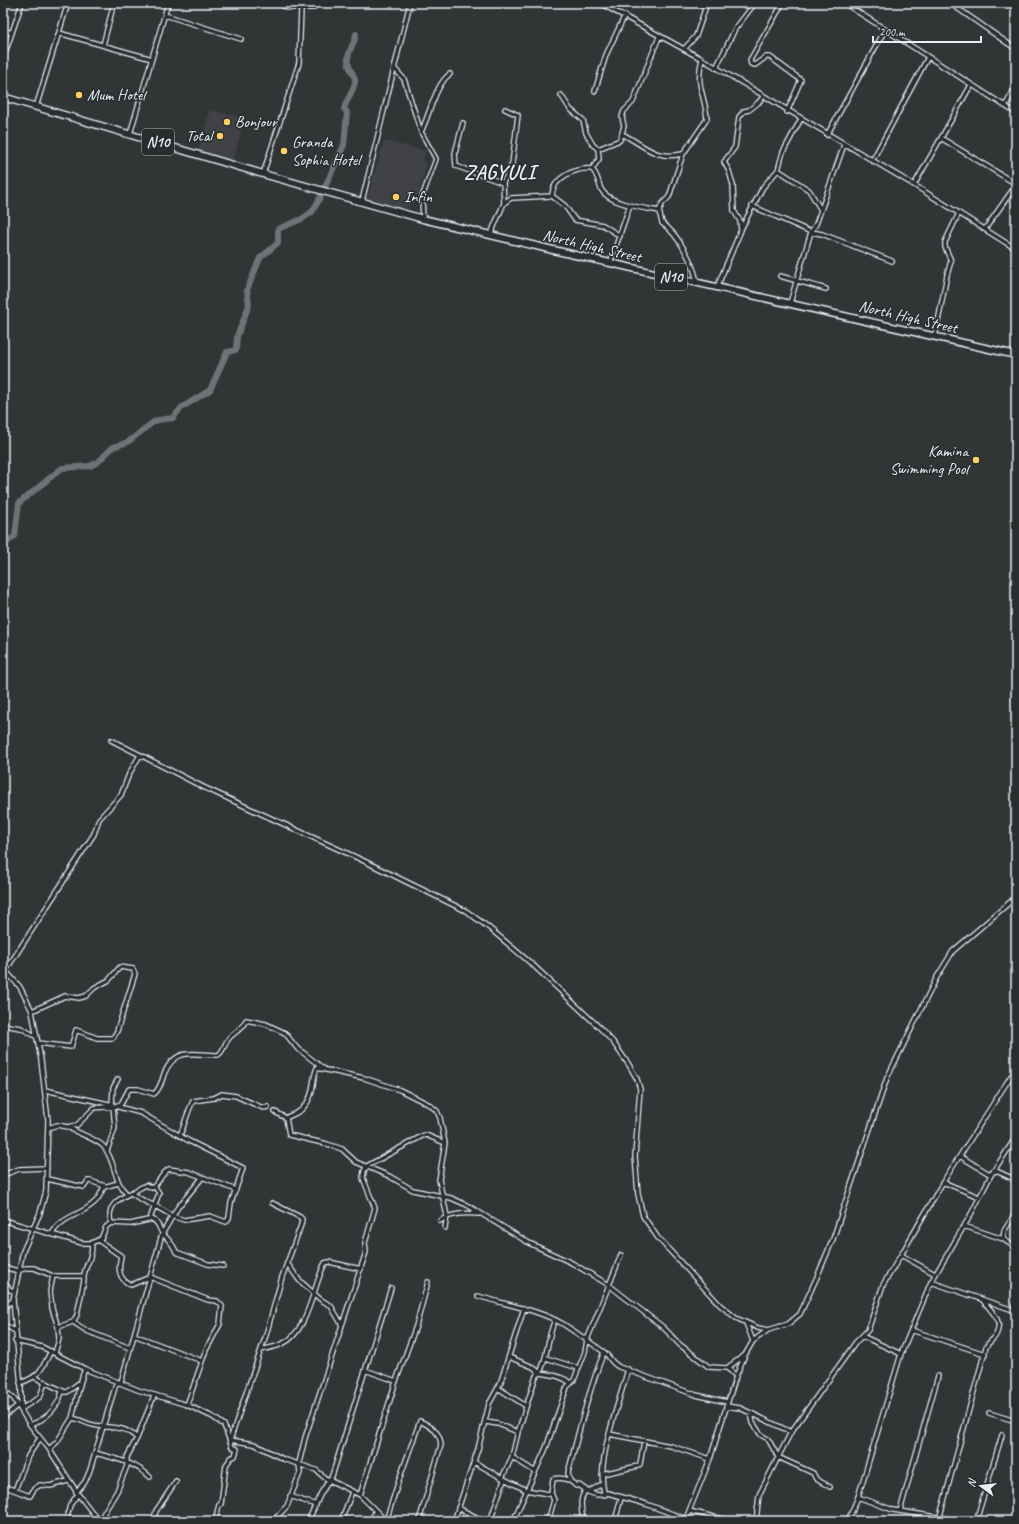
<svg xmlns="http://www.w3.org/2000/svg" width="1019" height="1524" viewBox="0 0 1019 1524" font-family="Caveat,sans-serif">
  <rect width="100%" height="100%" fill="#323536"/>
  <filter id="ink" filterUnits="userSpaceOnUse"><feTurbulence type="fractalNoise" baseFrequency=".025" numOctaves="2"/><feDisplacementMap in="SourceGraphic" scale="8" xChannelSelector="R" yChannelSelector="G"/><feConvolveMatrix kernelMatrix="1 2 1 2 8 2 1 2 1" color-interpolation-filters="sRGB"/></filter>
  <g filter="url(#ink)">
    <path fill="#3f4244" d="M210,110L245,118L233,161L198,151Z
      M384,141L426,151L423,162L427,164L416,201L407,208V210L367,199Z"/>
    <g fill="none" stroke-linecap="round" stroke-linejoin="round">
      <path stroke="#6e7376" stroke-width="6" d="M6,543L15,536L19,503L62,468L90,466L98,462L113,447L128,442L152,423L158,420L173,418L181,408L210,390L227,352L236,350L237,336L249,305L247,290L260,258L278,243V229L302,219L312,212L319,200L344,145L347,112L344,109C347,99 353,92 355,82C356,75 348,69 348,61C347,51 355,44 356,34"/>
      <g stroke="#e8f1f8" stroke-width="6">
        <path id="minor" d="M275,3L289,8H313
          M600,3L702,59L914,185L1016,249
          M698,3L705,7
          M781,3L780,8L750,60L751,64L755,65L766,57H770L801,80L787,112
          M844,3L1016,113
          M950,3L1016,49
          M165,15L241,39
          M3,30L12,33
          M59,33L152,59
          M103,45L114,3
          M684,49L696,36L707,3
          M3,59L22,3
          M394,68L404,79L421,132L436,159L422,197L423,219
          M716,68L735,29L755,3
          M595,91L606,55L625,15
          M561,95L570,109L583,120L586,133L593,145L598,149L599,159L592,169
          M1005,106L1016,87
          M36,107L68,3
          M463,123L455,153L456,166L503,183
          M421,132C429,116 436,83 450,74
          M130,134L168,3
          M622,134C646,146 654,160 683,154
          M827,135L885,30
          M941,138L971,85
          M598,149L620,140L624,126L622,117L624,111L633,102L659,37
          M872,161L928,57
          M778,170L809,190L821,210
          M263,174L299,63L301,9
          M1012,181L1016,173
          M914,185L941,138L1016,184
          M552,196L565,206L575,220L603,225L620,236
          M362,201L410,3
          M504,203L503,183L512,164L518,115L505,109
          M752,206L811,232L822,234L892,261
          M741,229L763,187L778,170L783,152L801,119
          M985,229L1016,185
          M490,236L504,203L511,198L552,196C552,178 576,167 592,169C598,175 598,182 601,189C608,204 644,208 659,211
          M610,263L630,205
          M780,276L826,289
          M697,283C694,263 678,234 662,223L659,211L662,204L669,197L683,154L707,119C705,94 695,86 702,59
          M717,287L741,230L740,221L734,211L733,185L729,171L724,162L735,147L739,117L744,111L749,110L758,103L763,97
          M790,303L811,232L816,224L844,145
          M935,337L947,275L951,261L945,247V242L959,213
          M111,740L203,787L362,860L466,911L488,927L533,965L600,1028L613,1042L629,1065L637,1079L640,1089L635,1156L638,1194L643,1216L658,1238L720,1305L736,1318L758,1328L768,1330L788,1324L800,1314L817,1277L833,1239L887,1078L937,977L953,951L1016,897
          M3,968L20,987L32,1011L41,1060L48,1120L46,1191L40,1213L23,1251L13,1300L21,1386V1409L40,1397L45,1382
          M6,970L94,834L99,819L121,795L129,774L140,755
          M32,1011L65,996L79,998L86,996L94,988L109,980L120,967L133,969L135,974L117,1031L113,1038H97L76,1030L71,1047L38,1043
          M3,1025L21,1028L37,1037
          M45,1090L109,1104
          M112,1105L113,1088L118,1079
          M115,1106L141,1113L189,1141L243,1168L231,1203L229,1218L226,1222L210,1216L184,1220L172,1216
          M275,1112L286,1118L289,1135L327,1144L342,1149L356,1162L389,1176L413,1190L451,1198L467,1205L529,1243L572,1263L609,1285L664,1328L679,1344L709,1367L727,1368L745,1355
          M286,1118C290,1115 299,1113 302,1109C316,1095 311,1081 317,1068L364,1078L400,1090L430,1105L437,1111L440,1118L445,1143L439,1180L447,1216L445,1228
          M68,1127C78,1134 98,1139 104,1147C116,1162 113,1181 127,1194
          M48,1128L57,1125L68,1127L77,1125L94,1108L115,1106L121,1104L129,1089H138L154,1094C160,1089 162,1081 164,1074C176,1046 193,1055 218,1055C223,1052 224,1046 227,1041C232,1032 240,1033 246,1020L266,1024L285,1033L296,1047L324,1069
          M180,1135C185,1124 187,1113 193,1101L214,1098L222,1094L236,1096L263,1108L268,1107
          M107,1151L115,1128L113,1106
          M960,1156L991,1175
          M994,1170L1016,1180
          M3,1175L19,1169L47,1168
          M47,1179L84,1187L88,1181H90L105,1186
          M943,1182L979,1197
          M131,1193C146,1204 159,1206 172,1216
          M1016,1212L1004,1231L1003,1239L1016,1248
          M150,1219L159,1193L155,1187
          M3,1220L82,1243H91L101,1239L106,1227L111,1223L131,1224L152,1219C160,1223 158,1228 163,1234C169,1241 173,1243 176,1252L208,1264L223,1266
          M440,1221C451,1213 465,1213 479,1214
          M111,1223C105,1201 126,1196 142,1187L146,1185L152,1188C159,1183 161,1174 169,1169L189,1172L236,1190
          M964,1226L1003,1239
          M52,1234C61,1216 83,1215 96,1201C100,1197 101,1192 104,1187L118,1183
          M98,1240L121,1256C118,1269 118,1279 131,1285L150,1277L208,1300L217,1301L222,1306L220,1324L206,1350L187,1405
          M287,1263L299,1280L320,1299L331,1306L342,1325
          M3,1267L18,1271L26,1268H34L53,1276H84
          M935,1274L901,1255L943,1182L1011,1076L1016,1072
          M53,1276L50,1291L52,1308L58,1327L59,1339L55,1353
          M3,1280L10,1290L14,1291
          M931,1282L1016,1311
          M478,1296C506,1305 537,1309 563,1324C577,1333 591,1343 604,1352C610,1357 611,1363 619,1367L696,1395L727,1402
          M3,1308L13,1300
          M1013,1310L1016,1303
          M73,1322L87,1331L130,1348
          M746,1323L753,1341
          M3,1324L15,1331
          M58,1327L73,1322L77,1315L84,1280C82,1268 95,1256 91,1243
          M911,1330L985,1354
          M134,1335L202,1361
          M862,1336L868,1330L883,1285L901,1255
          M15,1341L42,1347L85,1369L138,1390L187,1405L213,1417L224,1425L232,1447L237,1449L235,1456L231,1458L226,1465L221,1504L219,1505L215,1521
          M261,1350C268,1348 276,1347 282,1344C308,1333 313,1286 325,1263L329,1262L361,1269
          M509,1357L533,1367L540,1373C548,1356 547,1337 555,1320
          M546,1358L578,1368
          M727,1368L736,1376
          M365,1370L396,1381
          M34,1377L63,1391
          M20,1383C41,1376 42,1368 51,1351
          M570,1383C564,1377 549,1374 540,1373L536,1376L518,1432L512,1457L502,1478L526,1490L548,1494L551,1493L553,1479C561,1477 570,1479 576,1486L579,1485L586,1490
          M498,1388L526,1406
          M3,1389L14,1399L30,1425L49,1449L78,1494L99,1521
          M726,1406L740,1408L791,1432
          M751,1413L753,1423L761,1435L768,1439L778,1457L813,1473L816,1479L830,1487
          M989,1413L1012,1420L1014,1419L1016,1414
          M72,1418C77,1401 78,1385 85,1369
          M3,1422L4,1417L18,1405
          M486,1422L498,1424L518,1432
          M30,1425C47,1419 57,1409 62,1392H67L79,1383
          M609,1434L671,1446L710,1459
          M230,1440L266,1335L282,1277L301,1225L302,1219L300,1217L272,1203
          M230,1440L254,1444L283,1459L316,1470L325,1478L360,1495L386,1521
          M49,1449L57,1442L72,1418C79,1419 85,1423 93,1425C111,1429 122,1424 137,1438
          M95,1453C114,1458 135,1462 150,1477
          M512,1457L534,1471
          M474,1462L502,1478
          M602,1474L638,1466L640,1464L644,1441
          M570,1481L568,1473C579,1432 588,1392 604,1352
          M3,1486L30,1496L34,1489L40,1485L50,1486L68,1481
          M15,1490L28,1456L40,1438
          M76,1492L85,1482L90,1470L116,1384L121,1382L162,1234L178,1207L202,1178
          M588,1492L597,1495L608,1493L646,1504L686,1519
          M360,1495L396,1381L416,1326L428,1282
          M605,1495C594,1465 620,1401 628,1369
          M290,1496L316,1505
          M858,1497L893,1510L962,1521
          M458,1508L484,1521
          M689,1511L731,1521
          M900,1511L938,1376
          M940,1516L986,1347C988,1342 994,1340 996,1335C1004,1319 990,1311 982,1299
          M66,1521L70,1505L78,1494
          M99,1521L117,1491L127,1466V1457L137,1438L154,1396
          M153,1521L156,1511L176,1481
          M273,1521L287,1506L300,1473L299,1463L305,1438L366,1252L365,1243L375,1208L363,1178L364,1171L367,1166L422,1136L426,1135L445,1143
          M308,1521L321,1493L332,1476L391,1288
          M341,1521L352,1492
          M371,1521L375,1512
          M386,1521L399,1480L420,1421C432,1427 440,1432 441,1445L419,1521
          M454,1521L478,1449L489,1404L500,1384L524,1308
          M490,1521L504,1480
          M513,1521L546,1448L567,1387L574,1380L585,1352L587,1340L621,1255
          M548,1521L554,1500L551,1493
          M583,1521C582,1509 578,1500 586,1490L588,1492L602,1484
          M615,1521L621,1498
          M685,1521L710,1459L736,1376L745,1355L753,1341L768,1330
          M756,1521L759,1495L791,1432L856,1342L862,1336L901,1354
          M848,1521L858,1497L901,1354L931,1282L970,1216L991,1175L1016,1137
          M976,1521L1002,1435
          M1014,1521L1016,1516"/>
      </g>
      <g stroke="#e8f1f8" stroke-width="9">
        <path id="trunk" d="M3,97L263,174L423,219L553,250L1016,355"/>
      </g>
      <use href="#minor" stroke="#2a2d2e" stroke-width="3.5"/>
      <use href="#trunk" stroke="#2a2d2e" stroke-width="6"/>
    </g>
  </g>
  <g fill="#ffd166" stroke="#2a2d2e" stroke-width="1.5">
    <circle cx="79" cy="95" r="4"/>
    <circle cx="227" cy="122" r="4"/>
    <circle cx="220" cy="136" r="4"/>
    <circle cx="284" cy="151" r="4"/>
    <circle cx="396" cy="197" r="4"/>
    <circle cx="976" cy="460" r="4"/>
  </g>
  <g text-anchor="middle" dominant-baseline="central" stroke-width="3" stroke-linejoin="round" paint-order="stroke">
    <g fill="#2a2d2e" stroke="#afb6bb" stroke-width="1">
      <rect x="142" y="129" width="32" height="26" rx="3"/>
      <rect x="655" y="264" width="32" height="26" rx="3"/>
    </g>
    <g font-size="15" font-weight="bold" fill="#e8f1f8">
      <text x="158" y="142">N10</text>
      <text x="671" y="277">N10</text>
    </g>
    <g font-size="16" fill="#e8f1f8" stroke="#2a2d2e" text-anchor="start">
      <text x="87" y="95">Mum Hotel</text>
      <text x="235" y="122">Bonjour</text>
      <text x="212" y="136" text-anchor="end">Total</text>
      <text x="292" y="142">Granda<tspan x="292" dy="18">Sophia Hotel</tspan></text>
      <text x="404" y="197">Infin</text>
      <text x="968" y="451" text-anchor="end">Kamina<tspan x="968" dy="18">Swimming Pool</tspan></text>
    </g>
    <g font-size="16" fill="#e8f1f8" stroke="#2a2d2e">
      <text transform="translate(592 246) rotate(13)">North High Street</text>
      <text transform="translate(908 317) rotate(13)">North High Street</text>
    </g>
    <g font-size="20" font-weight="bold" letter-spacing="1" fill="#e8f1f8" stroke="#2a2d2e">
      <text x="500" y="172">ZAGYULI</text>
    </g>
  </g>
  <rect width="1019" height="1524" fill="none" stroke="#2a2d2e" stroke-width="16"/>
  <rect x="8" y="8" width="1003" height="1508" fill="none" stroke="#e8f1f8" stroke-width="1.5" filter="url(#ink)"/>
  <g transform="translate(981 1486) rotate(285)" stroke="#2a2d2e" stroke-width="3" paint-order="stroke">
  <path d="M0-3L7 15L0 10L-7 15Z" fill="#e8f1f8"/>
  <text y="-6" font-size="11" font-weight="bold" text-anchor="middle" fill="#e8f1f8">N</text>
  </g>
  <path d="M873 36v6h108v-6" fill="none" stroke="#e8f1f8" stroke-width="2"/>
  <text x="879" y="36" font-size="12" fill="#e8f1f8" stroke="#2a2d2e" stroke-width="3" paint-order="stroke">200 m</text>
</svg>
